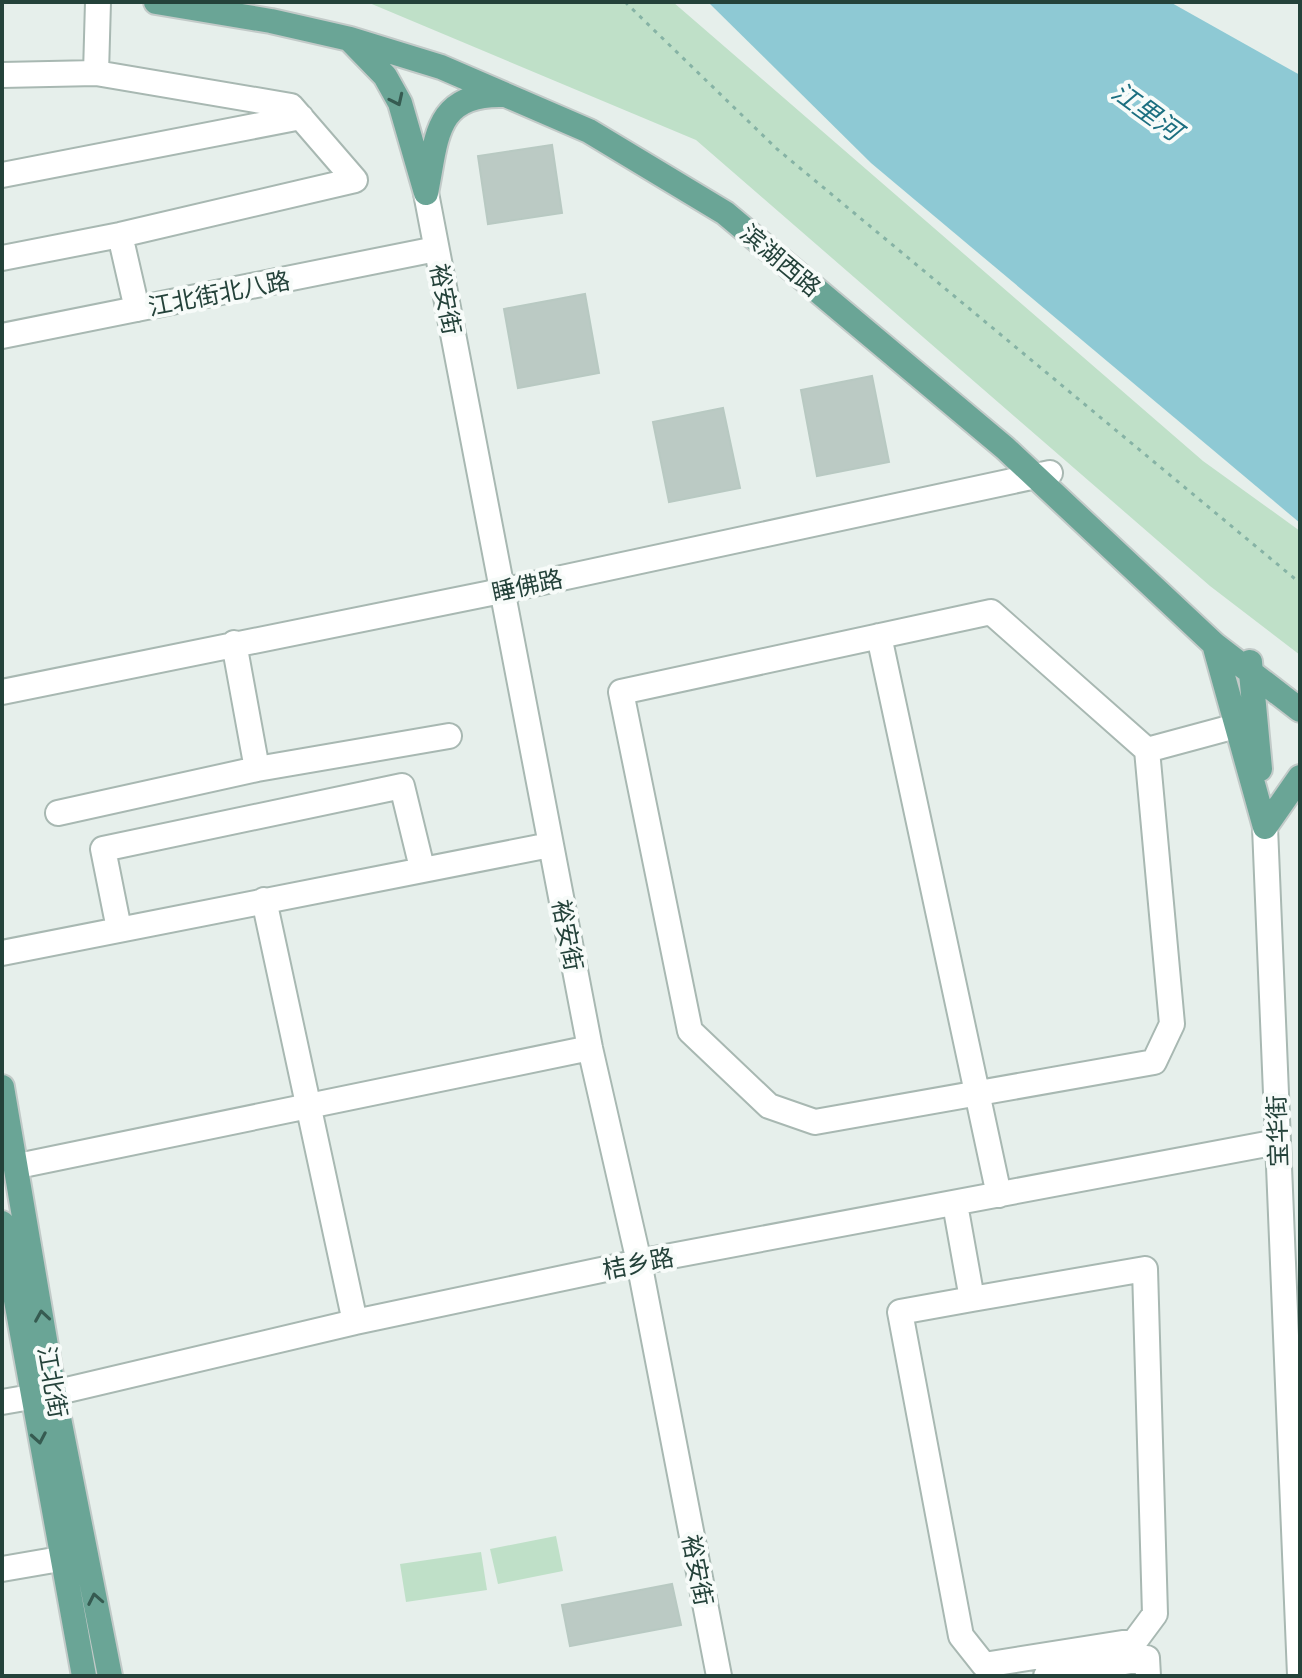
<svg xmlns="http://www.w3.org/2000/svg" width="1302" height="1678" viewBox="0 0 1302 1678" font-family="Mulish,'Noto Sans SC',sans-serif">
  <rect width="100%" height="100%" fill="#e6efeb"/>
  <path fill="#bfe0c8" d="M367,2H673L1203,461L1300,531V655L1210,586L696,140Z
    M556,1536L563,1571L498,1584L490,1549Z
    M481,1552L487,1590L406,1602L400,1564Z"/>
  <path fill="#8ec9d4" d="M708,2H1170L1300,75V523L871,163Z"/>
  <path fill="#bbcac4" stroke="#b8c9c2" stroke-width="2" d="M552,145L562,213L488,224L478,156Z
    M585,294L599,373L518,388L504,309Z
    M872,376L889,462L817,476L801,390Z
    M723,408L740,488L669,502L653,422Z
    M672,1584L681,1625L570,1646L562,1605Z"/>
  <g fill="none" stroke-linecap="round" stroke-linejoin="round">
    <g stroke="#a8b8b2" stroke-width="28">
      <path id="minor" d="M96,73L98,2
        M2,75L96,73L291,106L355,180L120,235L2,258
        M2,175L301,117
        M426,193L590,1048L639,1262L719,1676
        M120,235L137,309
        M2,336L436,249
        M991,612L1147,750L1172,1024L1154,1062L815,1122L769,1106L690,1031L621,692Z
        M879,636L999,1195
        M234,643L257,769
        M2,692L501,591L1050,473
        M1147,750L1236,726
        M58,813L257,769L449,736
        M1265,827L1300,1675
        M264,900L355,1322
        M119,929L103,849L402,786L422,868
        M2,953L550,845
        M18,1166L590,1048
        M955,1204L972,1299L900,1312L961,1636L984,1665L1135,1641L1155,1614L1145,1269L972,1299
        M2,1402L54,1393L355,1322L639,1262L1277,1142
        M2,1569L60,1559
        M1046,1676L1147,1658L1148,1676"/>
    </g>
    <g stroke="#c2cac8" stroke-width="28">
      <path id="major" d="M156,2L271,21L350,39L441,67L589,131L725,213L1005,448L1214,644L1300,710
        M351,41L385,76L400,103L426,193C437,139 434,93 503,95
        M1214,644L1265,827
        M1250,662L1260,769
        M1265,827L1300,777
        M2,1087L54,1393L110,1676
        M2,1223L84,1676"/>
    </g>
    <path stroke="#86b3a5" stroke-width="3" stroke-dasharray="4 6" stroke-linecap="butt" d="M625,2L777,149L1300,583"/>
    <use href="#minor" stroke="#fff" stroke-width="24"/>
    <use href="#major" stroke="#6aa596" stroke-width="24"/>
  </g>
  <defs><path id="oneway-chevron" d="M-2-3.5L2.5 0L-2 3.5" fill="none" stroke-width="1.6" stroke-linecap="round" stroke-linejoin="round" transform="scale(2)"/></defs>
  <g stroke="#365b51">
    <use href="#oneway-chevron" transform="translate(397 100) rotate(65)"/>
    <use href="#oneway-chevron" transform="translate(42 1316) rotate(-99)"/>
    <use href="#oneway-chevron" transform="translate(39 1438) rotate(80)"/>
    <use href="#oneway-chevron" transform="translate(95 1599) rotate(-101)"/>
  </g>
  <g text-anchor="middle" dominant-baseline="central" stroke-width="8" stroke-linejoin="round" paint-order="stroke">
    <g font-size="24" fill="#24423a" stroke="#f7fbf9">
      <text transform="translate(781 260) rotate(40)">滨湖西路</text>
      <text transform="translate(219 293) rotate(-11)">江北街北八路</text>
      <text transform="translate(446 299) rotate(79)">裕安街</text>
      <text transform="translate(527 585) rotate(-12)">睡佛路</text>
      <text transform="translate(568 935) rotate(79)">裕安街</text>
      <text transform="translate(1277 1131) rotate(-92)">宝华街</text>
      <text transform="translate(638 1263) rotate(-11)">桔乡路</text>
      <text transform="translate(53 1382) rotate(80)">江北街</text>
      <text transform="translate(698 1570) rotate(79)">裕安街</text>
    </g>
    <g font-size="26" font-style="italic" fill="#1c6f80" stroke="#f7fbf9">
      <text transform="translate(1147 111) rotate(36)">江里河</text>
    </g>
  </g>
  <rect width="1302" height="1678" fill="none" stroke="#24423a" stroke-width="8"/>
</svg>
